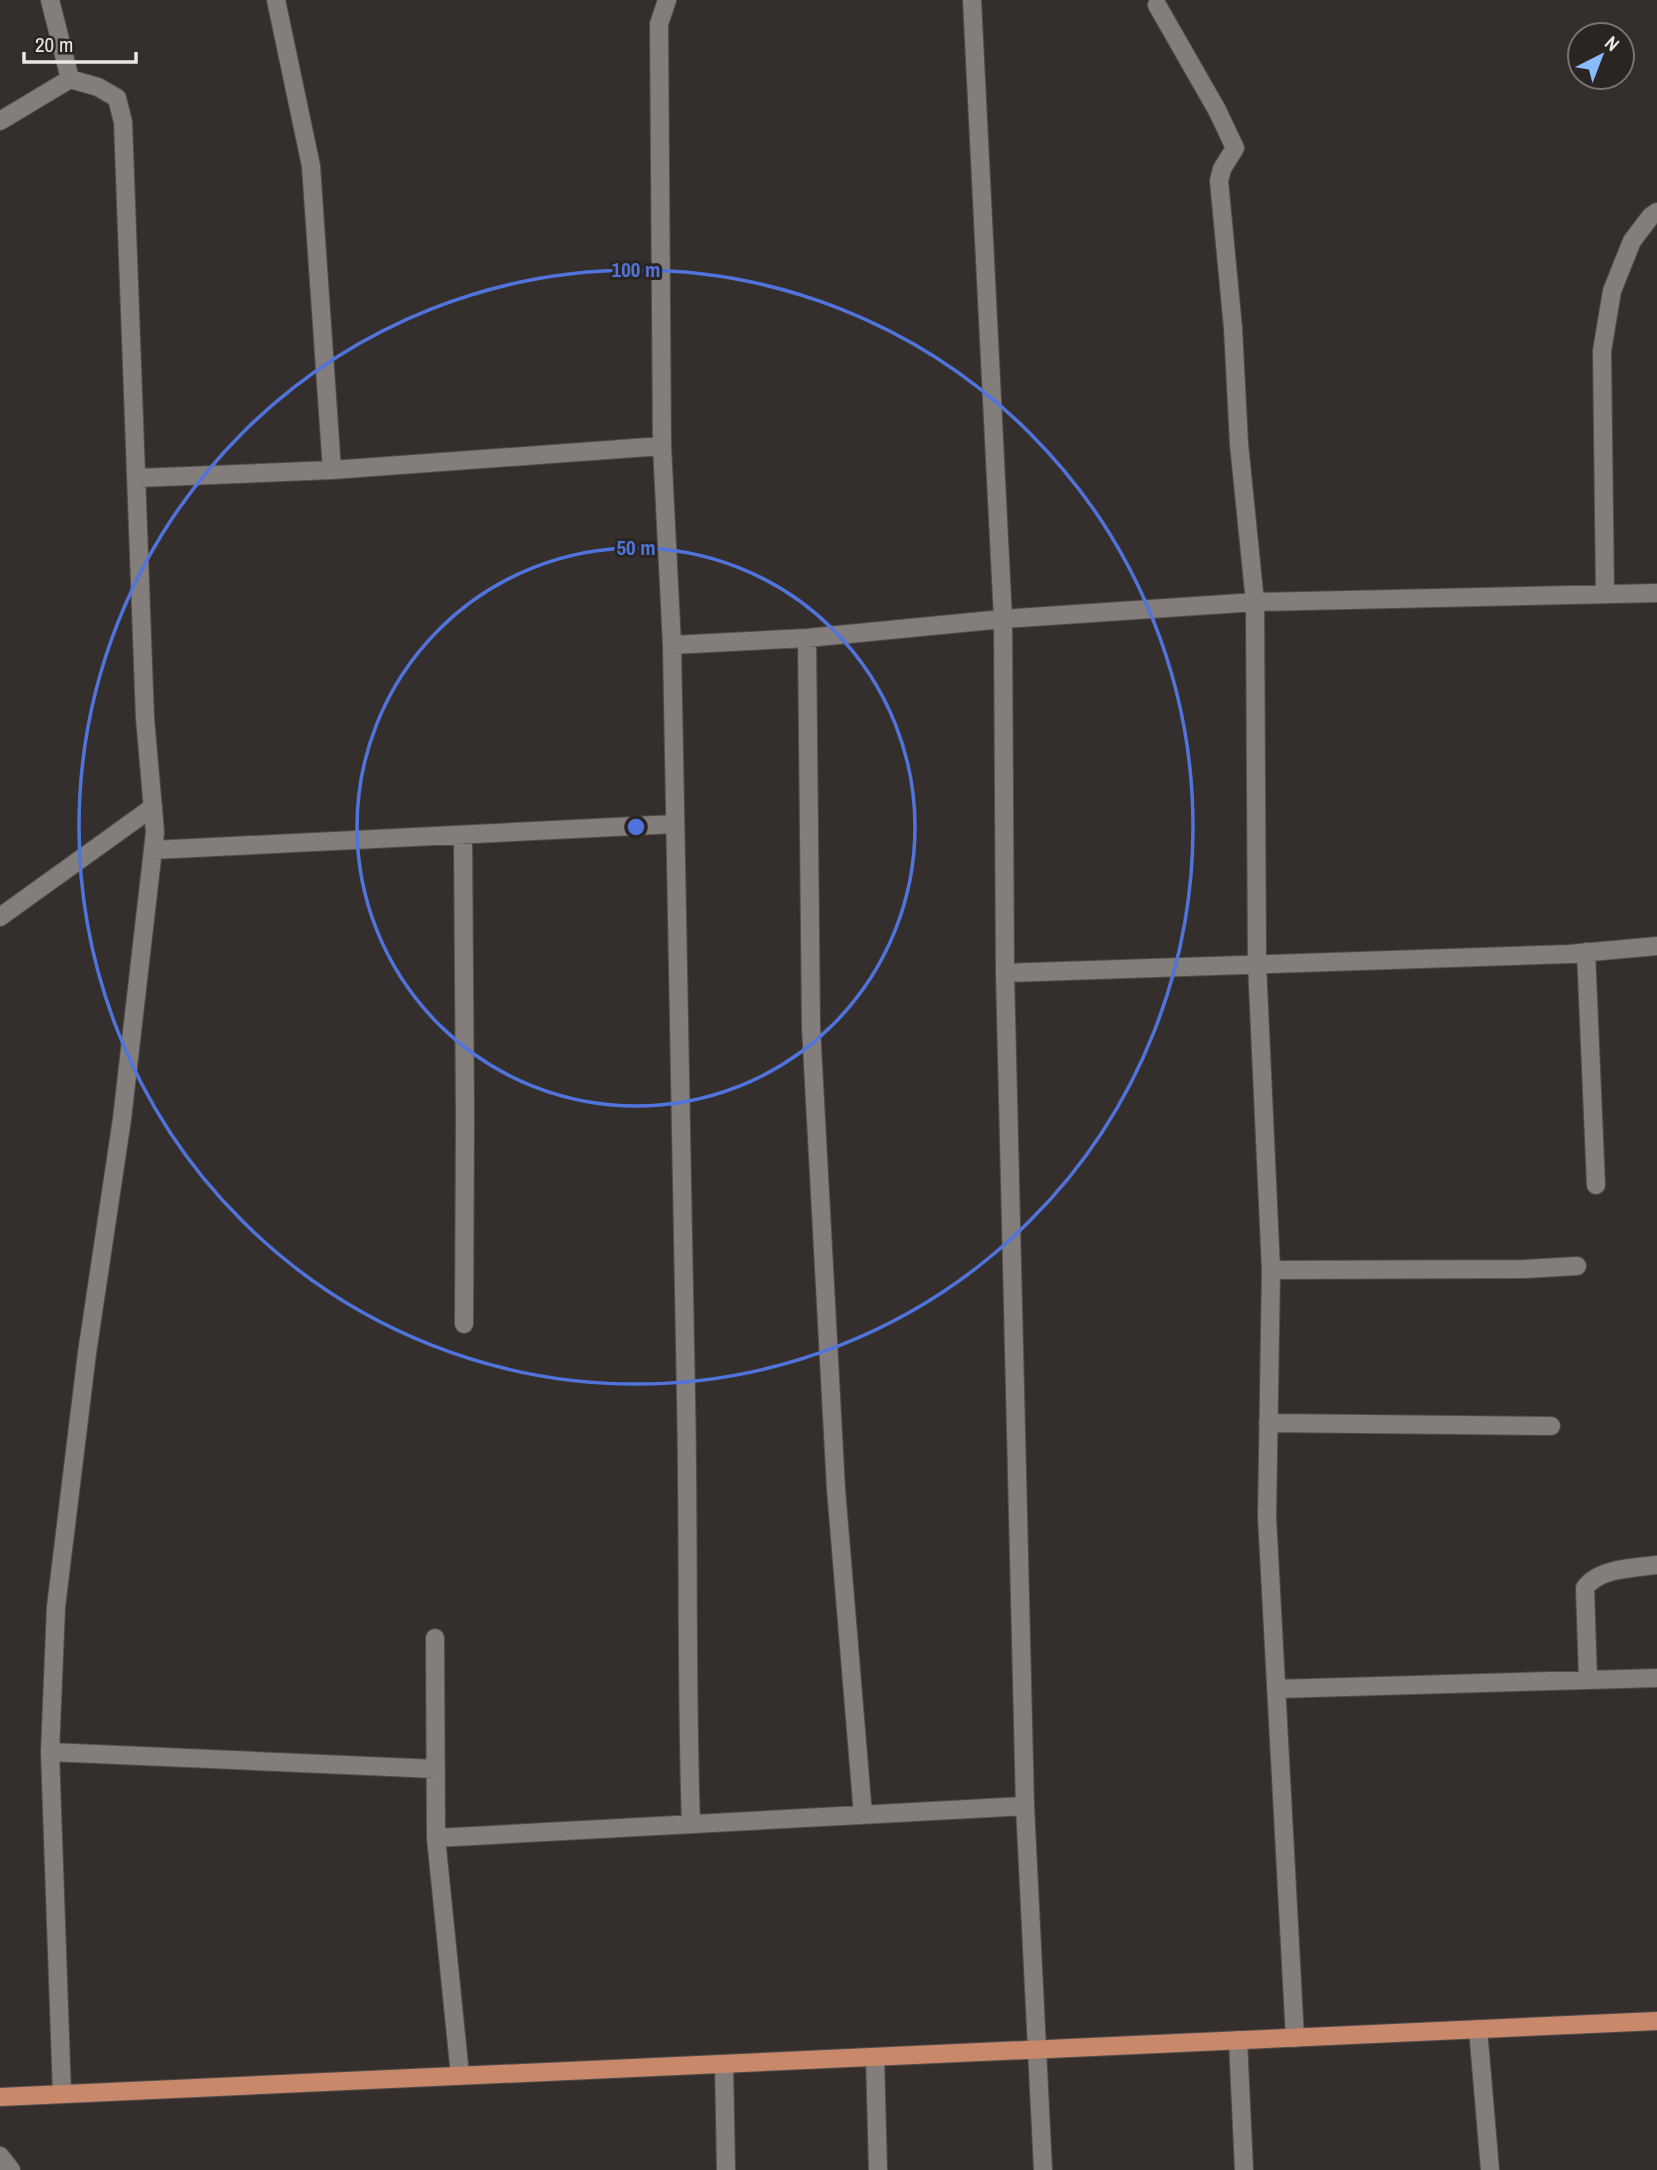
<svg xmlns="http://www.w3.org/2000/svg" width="1657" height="2170" viewBox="0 0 1657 2170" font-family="'Archivo Narrow',sans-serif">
  <rect width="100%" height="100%" fill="#342f2d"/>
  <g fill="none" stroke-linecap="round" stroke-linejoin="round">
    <g stroke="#514d4c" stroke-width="20">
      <path id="street" d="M50,0L70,79
        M276,0L311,166L332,470
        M972,0L1003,619L1005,973L1025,1806L1043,2170
        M1157,5L1217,110L1235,148L1222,169L1219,181L1233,328L1239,444L1255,602L1257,964L1271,1270L1267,1517L1295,2038
        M0,121L70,79L98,87L117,98L123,122L145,718L155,832L122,1119L87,1353L56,1607L50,1752L62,2094
        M662,446L659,24L667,0
        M138,478L332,470L662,446L672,645L807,638L1003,619L1255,602L1657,593
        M1605,594L1602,351L1612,291L1632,241L1651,216L1657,212
        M807,638L811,1027L836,1489L863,1815
        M672,645C676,896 681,1147 686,1397C689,1540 686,1682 691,1824
        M463,835L465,1116L464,1324
        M153,850L675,824
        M0,917L153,807
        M1586,952L1596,1185
        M1005,973L1569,954L1657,946
        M1271,1270L1525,1269L1577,1266
        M1268,1423L1551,1426
        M435,1638L436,1838L460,2075
        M1588,1680L1585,1588C1599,1568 1634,1568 1657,1565
        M1276,1689L1657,1678
        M50,1752L436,1769
        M436,1838L1025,1806
        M1478,2029L1490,2170
        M1238,2040L1244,2170
        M875,2057L878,2170
        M724,2064L726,2170
        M0,2156L11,2170"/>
    </g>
    <g stroke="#514d4c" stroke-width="20">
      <path id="primary" d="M0,2097L1657,2021"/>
    </g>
    <use href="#street" stroke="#837e7b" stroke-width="18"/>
    <use href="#primary" stroke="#c9886a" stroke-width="18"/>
  </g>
  <g fill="none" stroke="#5174dc" stroke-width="3.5">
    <circle cx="636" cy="827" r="279"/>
    <circle cx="636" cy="827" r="557"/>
  </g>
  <circle cx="636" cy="827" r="10" fill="#5174dc" stroke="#2a2523" stroke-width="3.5"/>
  <g font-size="21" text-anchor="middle" font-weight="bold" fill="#5174dc" stroke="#2a2523" stroke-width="6" stroke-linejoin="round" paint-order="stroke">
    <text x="636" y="277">100 m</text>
    <text x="636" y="555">50 m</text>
  </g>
  <g transform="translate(1601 56) rotate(42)"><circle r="33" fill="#2a2523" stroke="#787371" stroke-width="2"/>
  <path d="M0-5L12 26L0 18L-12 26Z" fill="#87bbfb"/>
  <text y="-10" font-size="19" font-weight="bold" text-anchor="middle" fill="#ece8e7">N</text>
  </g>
  <path d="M24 52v10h112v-10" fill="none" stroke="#ece8e7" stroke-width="3.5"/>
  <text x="35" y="52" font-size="21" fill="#ece8e7" stroke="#2a2523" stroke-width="5" paint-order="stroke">20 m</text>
</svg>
